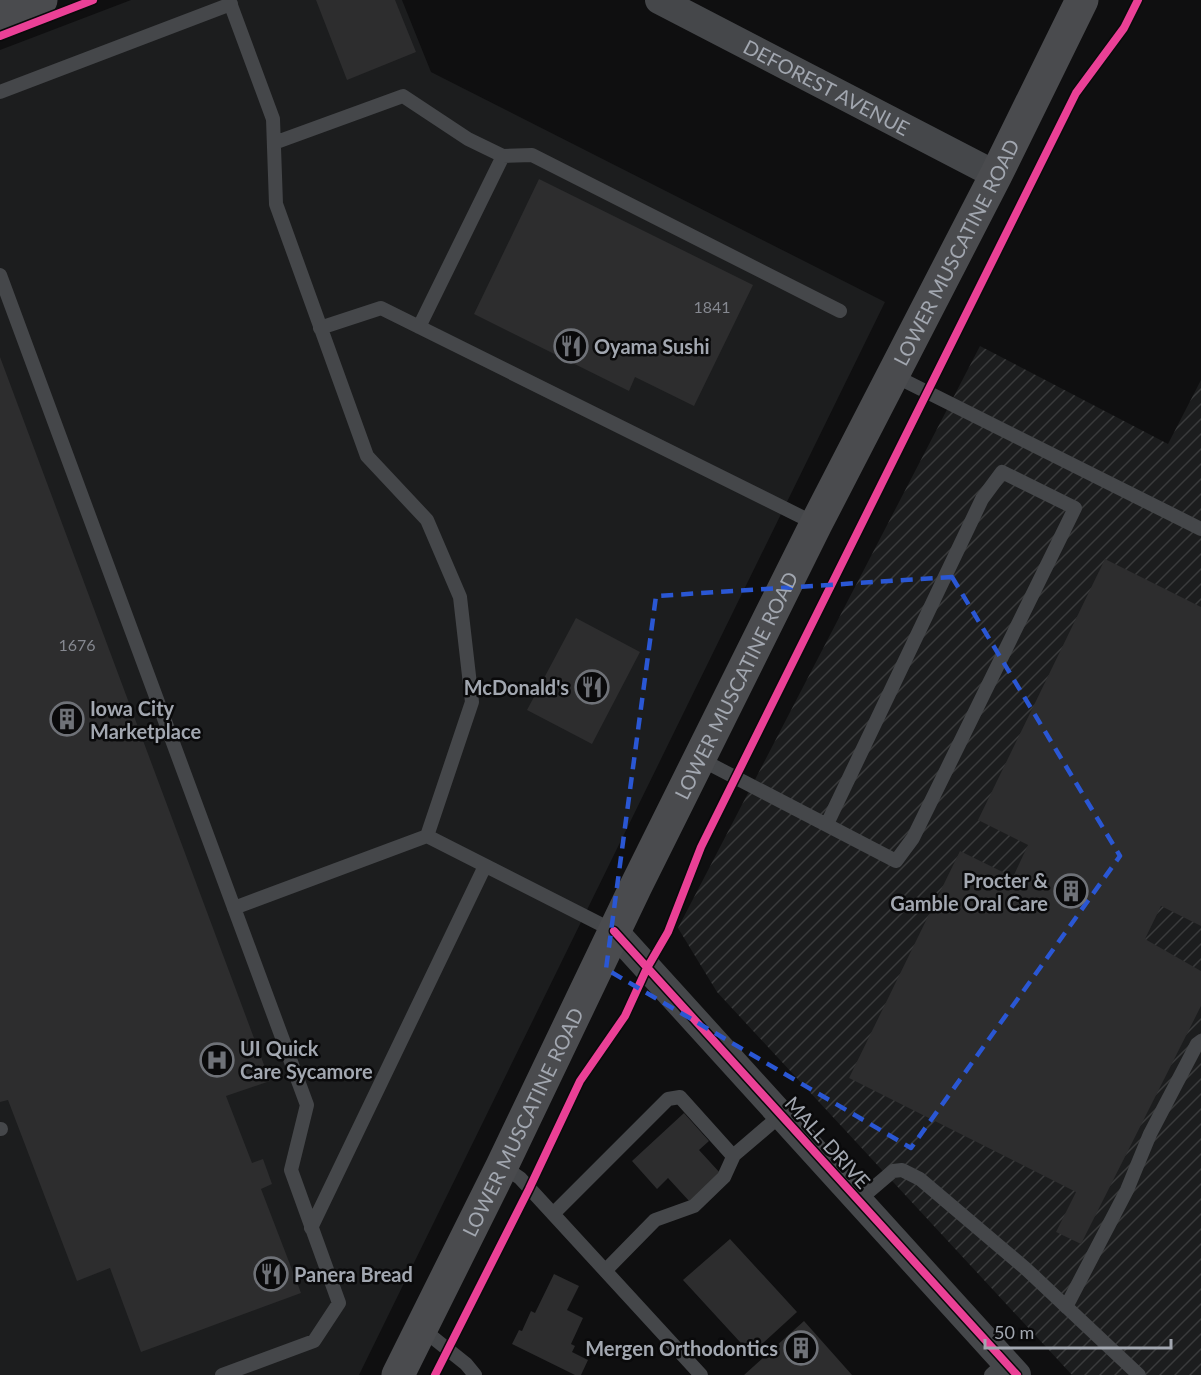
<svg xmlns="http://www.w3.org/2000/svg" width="1201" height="1375" viewBox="0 0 1201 1375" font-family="Lato,sans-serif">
  <defs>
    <pattern id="industrial-furrows" width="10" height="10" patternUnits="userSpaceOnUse" patternTransform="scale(1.5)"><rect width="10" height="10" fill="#1c1d1e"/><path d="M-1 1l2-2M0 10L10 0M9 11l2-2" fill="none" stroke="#3a3b3c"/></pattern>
  </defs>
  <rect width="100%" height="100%" fill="#0f0f10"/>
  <path fill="#1c1d1e" d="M131,0H402L431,72L885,302L359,1375H0V50Z"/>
  <path fill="url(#industrial-furrows)" d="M980,346L1168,444L1201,380V1375H1072L717,992L678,928Z"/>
  <path fill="#2d2d2e" d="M316,0H395L416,52L347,80Z
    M539,179L753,285L694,406L635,377L629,391L474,314Z
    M0,357L270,1081L226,1096L252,1163L263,1159L272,1184L261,1189L301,1293L141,1352L110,1268L77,1281L8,1100L0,1102Z
    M1105,559L1201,607V926L1161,906L1145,939L1201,971V1006L1081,1244L1056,1232L1076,1192L849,1078L960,851L1013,877L1028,845L978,820Z
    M576,618L640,652L592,744L527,710Z
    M684,1113L709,1141L699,1150L721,1174L690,1202L668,1178L657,1189L632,1161Z
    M730,1239L797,1312L751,1354L683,1280Z
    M554,1274L579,1286L567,1310L583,1318L571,1344L575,1346L572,1352L588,1360L581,1375H575L512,1344L519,1330L522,1331L531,1311L535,1313Z
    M804,1321L852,1375H744Z"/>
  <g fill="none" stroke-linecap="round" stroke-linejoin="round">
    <path stroke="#45474a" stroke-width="14" d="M229,0L273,119L276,204L367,456L427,520L460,597L472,702L427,836
      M0,92L231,4
      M274,143L403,96L468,139L503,156L419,327
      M503,156L532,155L840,311
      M0,275L307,1105L291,1170L339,1303L314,1341L222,1375
      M320,328L381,308L816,524
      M893,375L1201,529
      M700,759L896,861L913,838L1075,508L1002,472L982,499L827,824
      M234,908L427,836L614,931
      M0,1129H1
      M502,1166L520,1178L701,1375
      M859,1200L893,1171L902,1170L920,1179L1025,1268L1139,1375
      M553,1214L668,1099L680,1097L733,1156L781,1115
      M311,1228L485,866
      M606,1270L655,1220L694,1206L724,1177L734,1155
      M1066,1307L1127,1190L1150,1134L1197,1044L1201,1041
      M421,1328L466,1364L475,1375
      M991,1375L1005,1362"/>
    <g stroke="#45474a" stroke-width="28">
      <path id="s1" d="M659,0L996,175"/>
      <path d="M614,931L1017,1375"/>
    </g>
    <g stroke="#4a4b4e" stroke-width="33">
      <path d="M0,15L41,0"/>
      <path id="s2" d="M398,1375L502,1166L636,886L816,524L996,175L1082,0"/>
    </g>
    <g stroke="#0a0a0b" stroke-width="11">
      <path id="cycleway" d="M0,36L93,0
        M614,931L1017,1375
        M435,1375L529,1189L580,1081L625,1016L647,968L668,932L701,847L1076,93L1124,28L1138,0"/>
    </g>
    <use href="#cycleway" stroke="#ea4096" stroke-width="8"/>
  </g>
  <path fill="none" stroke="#2a57d4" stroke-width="4.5" stroke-dasharray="12 8" stroke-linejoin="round" d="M952,577L1120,856L911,1148L606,969L656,596Z"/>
  <defs>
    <g id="restaurant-ring" transform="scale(1.725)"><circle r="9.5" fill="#0a0a0b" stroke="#6f7278" stroke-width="1.5"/><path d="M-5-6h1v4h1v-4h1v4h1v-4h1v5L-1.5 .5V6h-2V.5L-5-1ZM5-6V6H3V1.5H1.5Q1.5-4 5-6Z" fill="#6f7278"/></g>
    <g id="building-ring" transform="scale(1.725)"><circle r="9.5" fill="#0a0a0b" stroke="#6f7278" stroke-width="1.5"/><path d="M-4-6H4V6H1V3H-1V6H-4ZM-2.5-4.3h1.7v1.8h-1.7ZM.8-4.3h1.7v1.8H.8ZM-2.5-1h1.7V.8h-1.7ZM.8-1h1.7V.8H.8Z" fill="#6f7278"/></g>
    <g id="hospital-ring" transform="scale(1.725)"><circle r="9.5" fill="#0a0a0b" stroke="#6f7278" stroke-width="1.5"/><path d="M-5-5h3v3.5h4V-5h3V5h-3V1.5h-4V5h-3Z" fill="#6f7278"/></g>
  </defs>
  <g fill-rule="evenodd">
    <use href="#restaurant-ring" x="571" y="346"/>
    <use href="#restaurant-ring" x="592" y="687"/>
    <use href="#building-ring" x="67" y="719"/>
    <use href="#building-ring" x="1071" y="891"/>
    <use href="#hospital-ring" x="217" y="1060"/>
    <use href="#restaurant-ring" x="271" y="1274"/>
    <use href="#building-ring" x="801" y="1348"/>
  </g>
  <g text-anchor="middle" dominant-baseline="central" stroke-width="5" stroke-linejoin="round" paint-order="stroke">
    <g font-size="16" fill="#858890">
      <text x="712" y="306">1841</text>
      <text x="77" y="644">1676</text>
    </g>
    <g font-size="20" fill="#a2a7b0" stroke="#0a0a0b">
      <text stroke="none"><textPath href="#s1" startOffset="189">DEFOREST AVENUE</textPath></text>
      <text stroke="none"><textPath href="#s2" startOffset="1254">LOWER MUSCATINE ROAD</textPath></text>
      <text stroke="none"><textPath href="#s2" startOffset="768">LOWER MUSCATINE ROAD</textPath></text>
      <text stroke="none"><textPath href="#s2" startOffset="282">LOWER MUSCATINE ROAD</textPath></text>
      <text transform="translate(828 1142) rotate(48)">MALL DRIVE</text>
    </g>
    <g font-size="20" font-weight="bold" fill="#a2a7b0" stroke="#0a0a0b" text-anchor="start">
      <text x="594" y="346">Oyama Sushi</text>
      <text x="569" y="687" text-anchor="end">McDonald's</text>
      <text x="90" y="708">Iowa City<tspan x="90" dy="23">Marketplace</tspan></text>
      <text x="1048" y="880" text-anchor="end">Procter &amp;<tspan x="1048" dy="23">Gamble Oral Care</tspan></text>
      <text x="240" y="1048">UI Quick<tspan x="240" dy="23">Care Sycamore</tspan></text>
      <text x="294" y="1274">Panera Bread</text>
      <text x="778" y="1348" text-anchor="end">Mergen Orthodontics</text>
    </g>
  </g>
  <path d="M985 1339v9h186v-9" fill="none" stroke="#a2a7b0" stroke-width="3"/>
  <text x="994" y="1339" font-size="18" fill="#a2a7b0" stroke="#0a0a0b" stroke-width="4.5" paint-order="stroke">50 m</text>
</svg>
